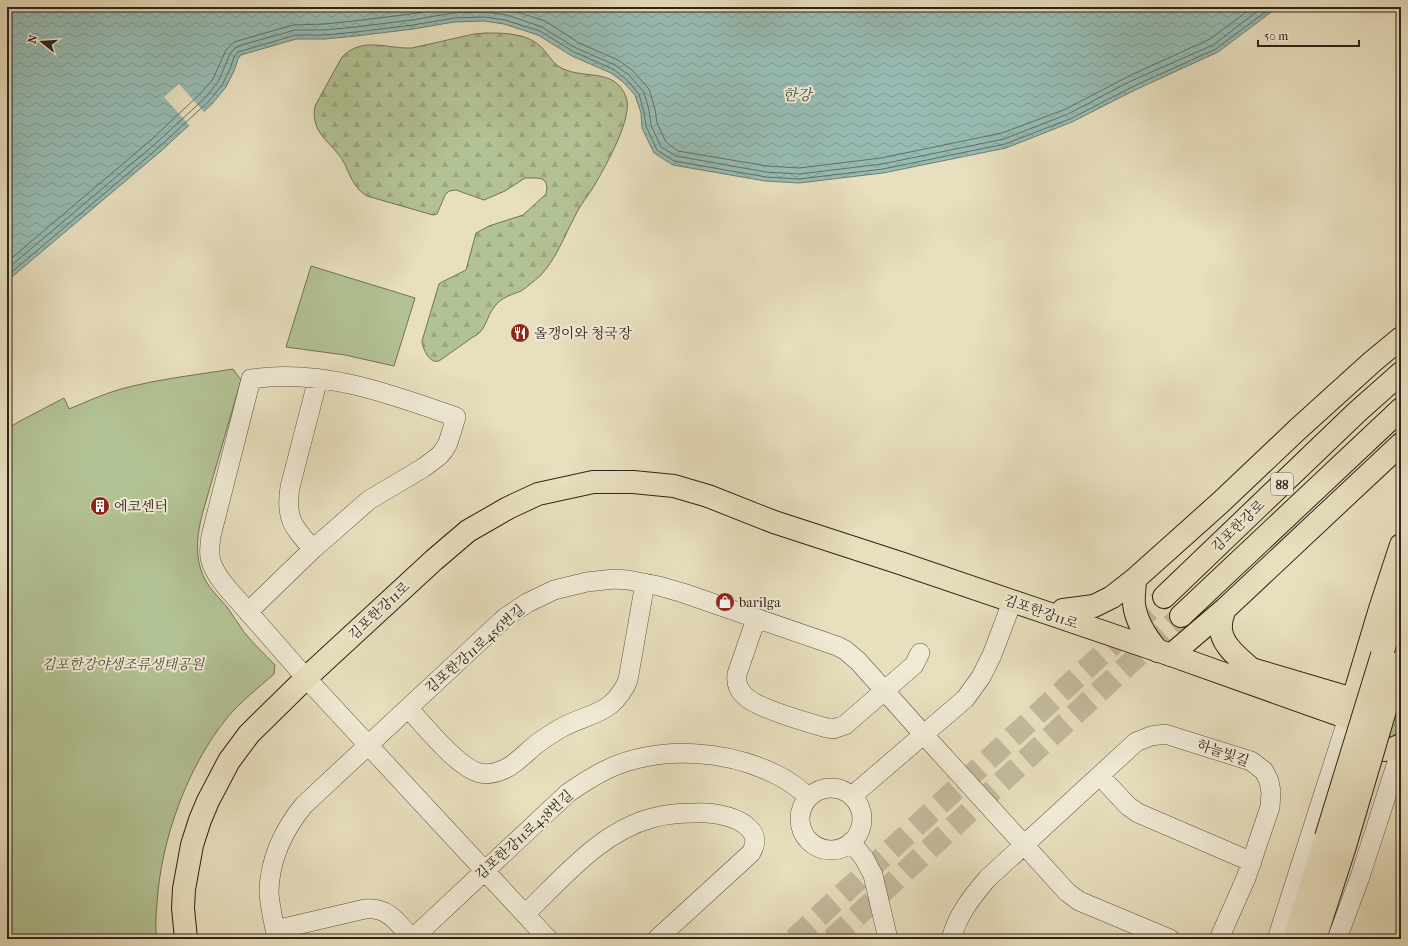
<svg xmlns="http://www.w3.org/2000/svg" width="1408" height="946" viewBox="0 0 1408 946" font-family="'IM FELL French Canon','Noto Serif KR',serif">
  <defs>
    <pattern id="grass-tufts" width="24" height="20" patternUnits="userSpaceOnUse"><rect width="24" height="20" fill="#b3c294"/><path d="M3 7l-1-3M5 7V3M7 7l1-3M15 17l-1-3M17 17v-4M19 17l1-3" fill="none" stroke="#9aa67f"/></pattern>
    <pattern id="forest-firs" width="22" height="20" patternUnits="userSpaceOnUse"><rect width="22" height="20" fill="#b3c294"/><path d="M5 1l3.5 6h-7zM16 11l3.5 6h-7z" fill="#9aa67f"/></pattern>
    <pattern id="water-waves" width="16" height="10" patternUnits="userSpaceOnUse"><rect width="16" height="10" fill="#97bcb3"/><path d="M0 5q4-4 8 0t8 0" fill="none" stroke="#82a199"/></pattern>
  </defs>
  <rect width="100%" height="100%" fill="#e8dfbe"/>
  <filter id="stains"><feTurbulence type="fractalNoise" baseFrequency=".005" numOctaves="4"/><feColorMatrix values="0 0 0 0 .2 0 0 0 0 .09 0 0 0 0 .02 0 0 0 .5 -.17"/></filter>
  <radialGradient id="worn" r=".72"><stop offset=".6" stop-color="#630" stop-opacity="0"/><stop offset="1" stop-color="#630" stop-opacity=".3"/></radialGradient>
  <path fill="url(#grass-tufts)" stroke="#717257" d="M1398,703L1401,707V728L1393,736L1386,738Z"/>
  <path fill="url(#forest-firs)" stroke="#717257" d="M486,33C503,33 526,33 540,46C547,52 551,61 558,66C580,81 615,66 626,97C634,117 605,167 594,186C588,196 580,205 575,216C564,237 556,259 540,276C534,281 527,287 521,291C511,295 502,297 495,306C486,316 487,331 473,337L439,361C429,364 423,349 422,341L439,284L442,282L466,270L476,233L489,226L523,215L546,194L547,188L546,183L543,179L537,178H525L505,191L484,200L456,190L449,191L445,195L437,214L433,215L367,196C352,187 351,175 343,161C332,142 310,134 315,106L342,57C363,36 386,49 412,48L474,34Z"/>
  <path fill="#b3c294" stroke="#717257" d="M311,266L415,298L394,366L345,355L286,347Z
    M233,369L241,380L202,515C196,540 194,564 209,586C214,593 221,600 227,607C233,615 238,624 244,632C253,644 265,654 275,665L274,674C258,688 240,702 227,718C187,767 161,840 157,903C156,915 155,927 157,939H7V429L20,421L64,398L69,409C86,402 103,394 121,389C158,379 196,375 233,369Z"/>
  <path fill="url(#water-waves)" stroke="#6d7f76" d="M7,7H1278L1218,52L1135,90L1072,122L1006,148L883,173L799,183L765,181L673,165L654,153L642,128L641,113L635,95L623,82L611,73L572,56L538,35L504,24L484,21L454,22L413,29L356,36L325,39H296L241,55L238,59L234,71L226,87L212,104L161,151L7,281Z"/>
  <path fill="#e8dfbe" d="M179,84L205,113L190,126L164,97Z"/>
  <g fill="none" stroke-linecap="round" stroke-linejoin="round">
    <path stroke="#637066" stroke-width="1" d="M489,7L508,9L545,21L579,43L618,60L632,70L649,89L655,109L657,123L666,142L678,151L767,166L799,168L881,158L1002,133L1066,109L1129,76L1210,39L1253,7
      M7,262L151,140L201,93L213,79L226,50L234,42L293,25L324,24L354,21L411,14L450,7
      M7,269L155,144L205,98L218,82L230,54L235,48L245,44L295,30H324L355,27L412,20L453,13L484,12L507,15L542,27L576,48L615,65L629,75L644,92L649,110L651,125L661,147L676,156L766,172L799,174L882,164L1004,139L1068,114L1131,81L1213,45L1263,7
      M7,276L158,148L209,101L222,85L230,69L234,57L238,52L296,35H325L356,32L413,25L454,18L484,17L505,20L540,31L574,52L613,69L626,79L639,94L644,112L646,126L657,150L674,161L766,177L799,179L883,169L1005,144L1070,119L1134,86L1216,49L1272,7"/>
    <path stroke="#c3b99d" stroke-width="22" stroke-dasharray="22 11" stroke-linecap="butt" d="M794,939L1164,597
      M832,939L1181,616"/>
    <g stroke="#5d5243" stroke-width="20">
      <path id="minor" d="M313,549C293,527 285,519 290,487L318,379
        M248,612L313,549L369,500L423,468L439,456L444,450L448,443L456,417C391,394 321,368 251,379L211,536C210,545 208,555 212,564C218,580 232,593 243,606C264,630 285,654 306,678L548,939
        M756,619L737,674C736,682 738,690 745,696C756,708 809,723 827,728L833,729L845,725L914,665L920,653
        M408,708C425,726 458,768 480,773C489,775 499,772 507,768C516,763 525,754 533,747C541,740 551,734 561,728C576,719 596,716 610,705C618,698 624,690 628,680L645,583
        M1100,776L1128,806L1138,813L1252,862
        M800 819a31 31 0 1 1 62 0a31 31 0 1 1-62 0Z
        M852,796L965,699L981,677L992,655L1012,602
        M851,842L864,858L873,875L888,939
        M525,914C563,878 600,832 652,818C666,814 680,813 695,813C710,812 731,815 744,824C755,832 758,841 751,853L657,939
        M275,930L365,909C389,907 398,923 412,939
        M277,939C274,924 270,908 269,893C269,860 284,829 304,805L495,627L506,617L527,603L554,590L587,582L614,579L628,580L659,586L683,593L837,646L845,650L858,661L924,735L1067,892L1079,901L1170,939
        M412,939L568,793C581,784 595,775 610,768C662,745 729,750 779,776C790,781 799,789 809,797
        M951,939C958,914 971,898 987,879L1136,742L1151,736L1165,734L1251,761L1264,771L1269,781L1271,792L1270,807L1246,878L1219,939
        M1277,939L1348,718
        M1337,939L1360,877L1401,750"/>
    </g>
    <g stroke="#2f231a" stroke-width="24">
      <path id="major" d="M1248,668L1353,699L1380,609L1401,545
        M1359,738C1371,750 1386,754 1401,745
        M186,939L183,908L184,889L192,845L200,820L208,801L229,761L249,734L306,678L434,560L468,531L508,508L538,494L593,482H633L674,486L708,496L774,522L900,563L1171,655L1348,718"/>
    </g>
    <g stroke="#2f231a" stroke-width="24">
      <path id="highway" d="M1135,579C1135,587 1133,596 1134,604C1136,622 1146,637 1158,651
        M1164,597L1357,412L1401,373
        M1225,609C1223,614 1221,620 1221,625C1219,643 1238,657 1250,668
        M1063,610L1094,606L1112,597L1135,579L1221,502L1298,429L1372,362L1401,338
        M1181,616L1401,409
        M1171,655L1225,609L1401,444
        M1382,655L1401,586
        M1294,939L1326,837
        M1315,939L1345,846"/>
    </g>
    <use href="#minor" stroke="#f0ead5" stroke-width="19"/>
    <use href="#major" stroke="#e8dfbe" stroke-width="22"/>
    <use href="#highway" stroke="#e8dfbe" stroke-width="22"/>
    <g stroke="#2f231a" stroke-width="24" stroke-linecap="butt">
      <path id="highway-bridge" d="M1326,837L1382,655
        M1345,846L1399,663"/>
    </g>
    <use href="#highway-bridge" stroke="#e8dfbe" stroke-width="22"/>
  </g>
  <defs>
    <g id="restaurant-disc" transform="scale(1)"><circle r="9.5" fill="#8f2418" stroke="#f0ead5"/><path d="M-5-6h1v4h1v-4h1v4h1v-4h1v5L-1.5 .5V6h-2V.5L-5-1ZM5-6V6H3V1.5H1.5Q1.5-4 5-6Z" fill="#fff"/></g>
    <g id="building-disc" transform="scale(1)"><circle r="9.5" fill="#8f2418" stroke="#f0ead5"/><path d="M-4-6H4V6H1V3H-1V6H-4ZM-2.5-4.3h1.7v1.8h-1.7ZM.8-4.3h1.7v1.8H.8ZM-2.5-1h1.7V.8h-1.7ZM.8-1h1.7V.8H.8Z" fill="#fff"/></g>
    <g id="shop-disc" transform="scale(1)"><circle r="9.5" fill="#8f2418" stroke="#f0ead5"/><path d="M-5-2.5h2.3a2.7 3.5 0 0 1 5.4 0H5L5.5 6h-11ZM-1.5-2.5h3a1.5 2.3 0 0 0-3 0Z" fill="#fff"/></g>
  </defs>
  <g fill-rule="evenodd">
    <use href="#restaurant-disc" x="520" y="333"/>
    <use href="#building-disc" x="100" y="506"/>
    <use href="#shop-disc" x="725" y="602"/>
  </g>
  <g text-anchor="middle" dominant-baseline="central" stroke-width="4" stroke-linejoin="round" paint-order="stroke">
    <rect fill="#f0ead5" stroke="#695f52" stroke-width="1" x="1271" y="473" width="22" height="22" rx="3"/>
    <g font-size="13" font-weight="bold" fill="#2f231a">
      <text x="1282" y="484">88</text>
    </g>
    <g font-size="14" fill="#2f231a" stroke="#f0ead5" text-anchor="start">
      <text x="534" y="333">올갱이와 청국장</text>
      <text x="114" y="506">에코센터</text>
      <text x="739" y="602">barilga</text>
    </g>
    <g font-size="14" fill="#2f231a" stroke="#f0ead5">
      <text transform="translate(1238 526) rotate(-44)">김포한강로</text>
      <text transform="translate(379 611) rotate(-43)">김포한강11로</text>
      <text transform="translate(1041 612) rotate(19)">김포한강11로</text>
      <text transform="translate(475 649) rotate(-41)">김포한강11로456번길</text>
      <text transform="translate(1223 753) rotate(19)">하늘빛길</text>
      <text transform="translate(524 835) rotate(-42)">김포한강11로438번길</text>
    </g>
    <g font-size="14" font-style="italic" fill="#504b38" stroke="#f0ead5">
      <text x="123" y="664">김포한강야생조류생태공원</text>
    </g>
    <g font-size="15" font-style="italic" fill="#4e5148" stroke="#f0ead5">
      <text x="797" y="95">한강</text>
    </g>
  </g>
  <rect width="1408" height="946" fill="none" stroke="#e8dfbe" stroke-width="24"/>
  <rect x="8" y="8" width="1392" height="930" fill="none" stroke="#2f231a" stroke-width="2"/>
  <rect x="12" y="12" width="1384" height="922" fill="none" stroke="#2f231a"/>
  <g transform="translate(42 42) rotate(287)" stroke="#f0ead5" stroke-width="3" paint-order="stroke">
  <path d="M0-3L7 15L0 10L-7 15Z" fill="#2f231a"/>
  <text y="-6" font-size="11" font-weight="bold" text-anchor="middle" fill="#2f231a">N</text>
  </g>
  <path d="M1258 40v6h101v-6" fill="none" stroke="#2f231a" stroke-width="2"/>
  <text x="1264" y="40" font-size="12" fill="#2f231a" stroke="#f0ead5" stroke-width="3" paint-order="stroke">50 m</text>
  <rect width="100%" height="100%" filter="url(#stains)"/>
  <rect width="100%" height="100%" fill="url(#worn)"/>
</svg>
